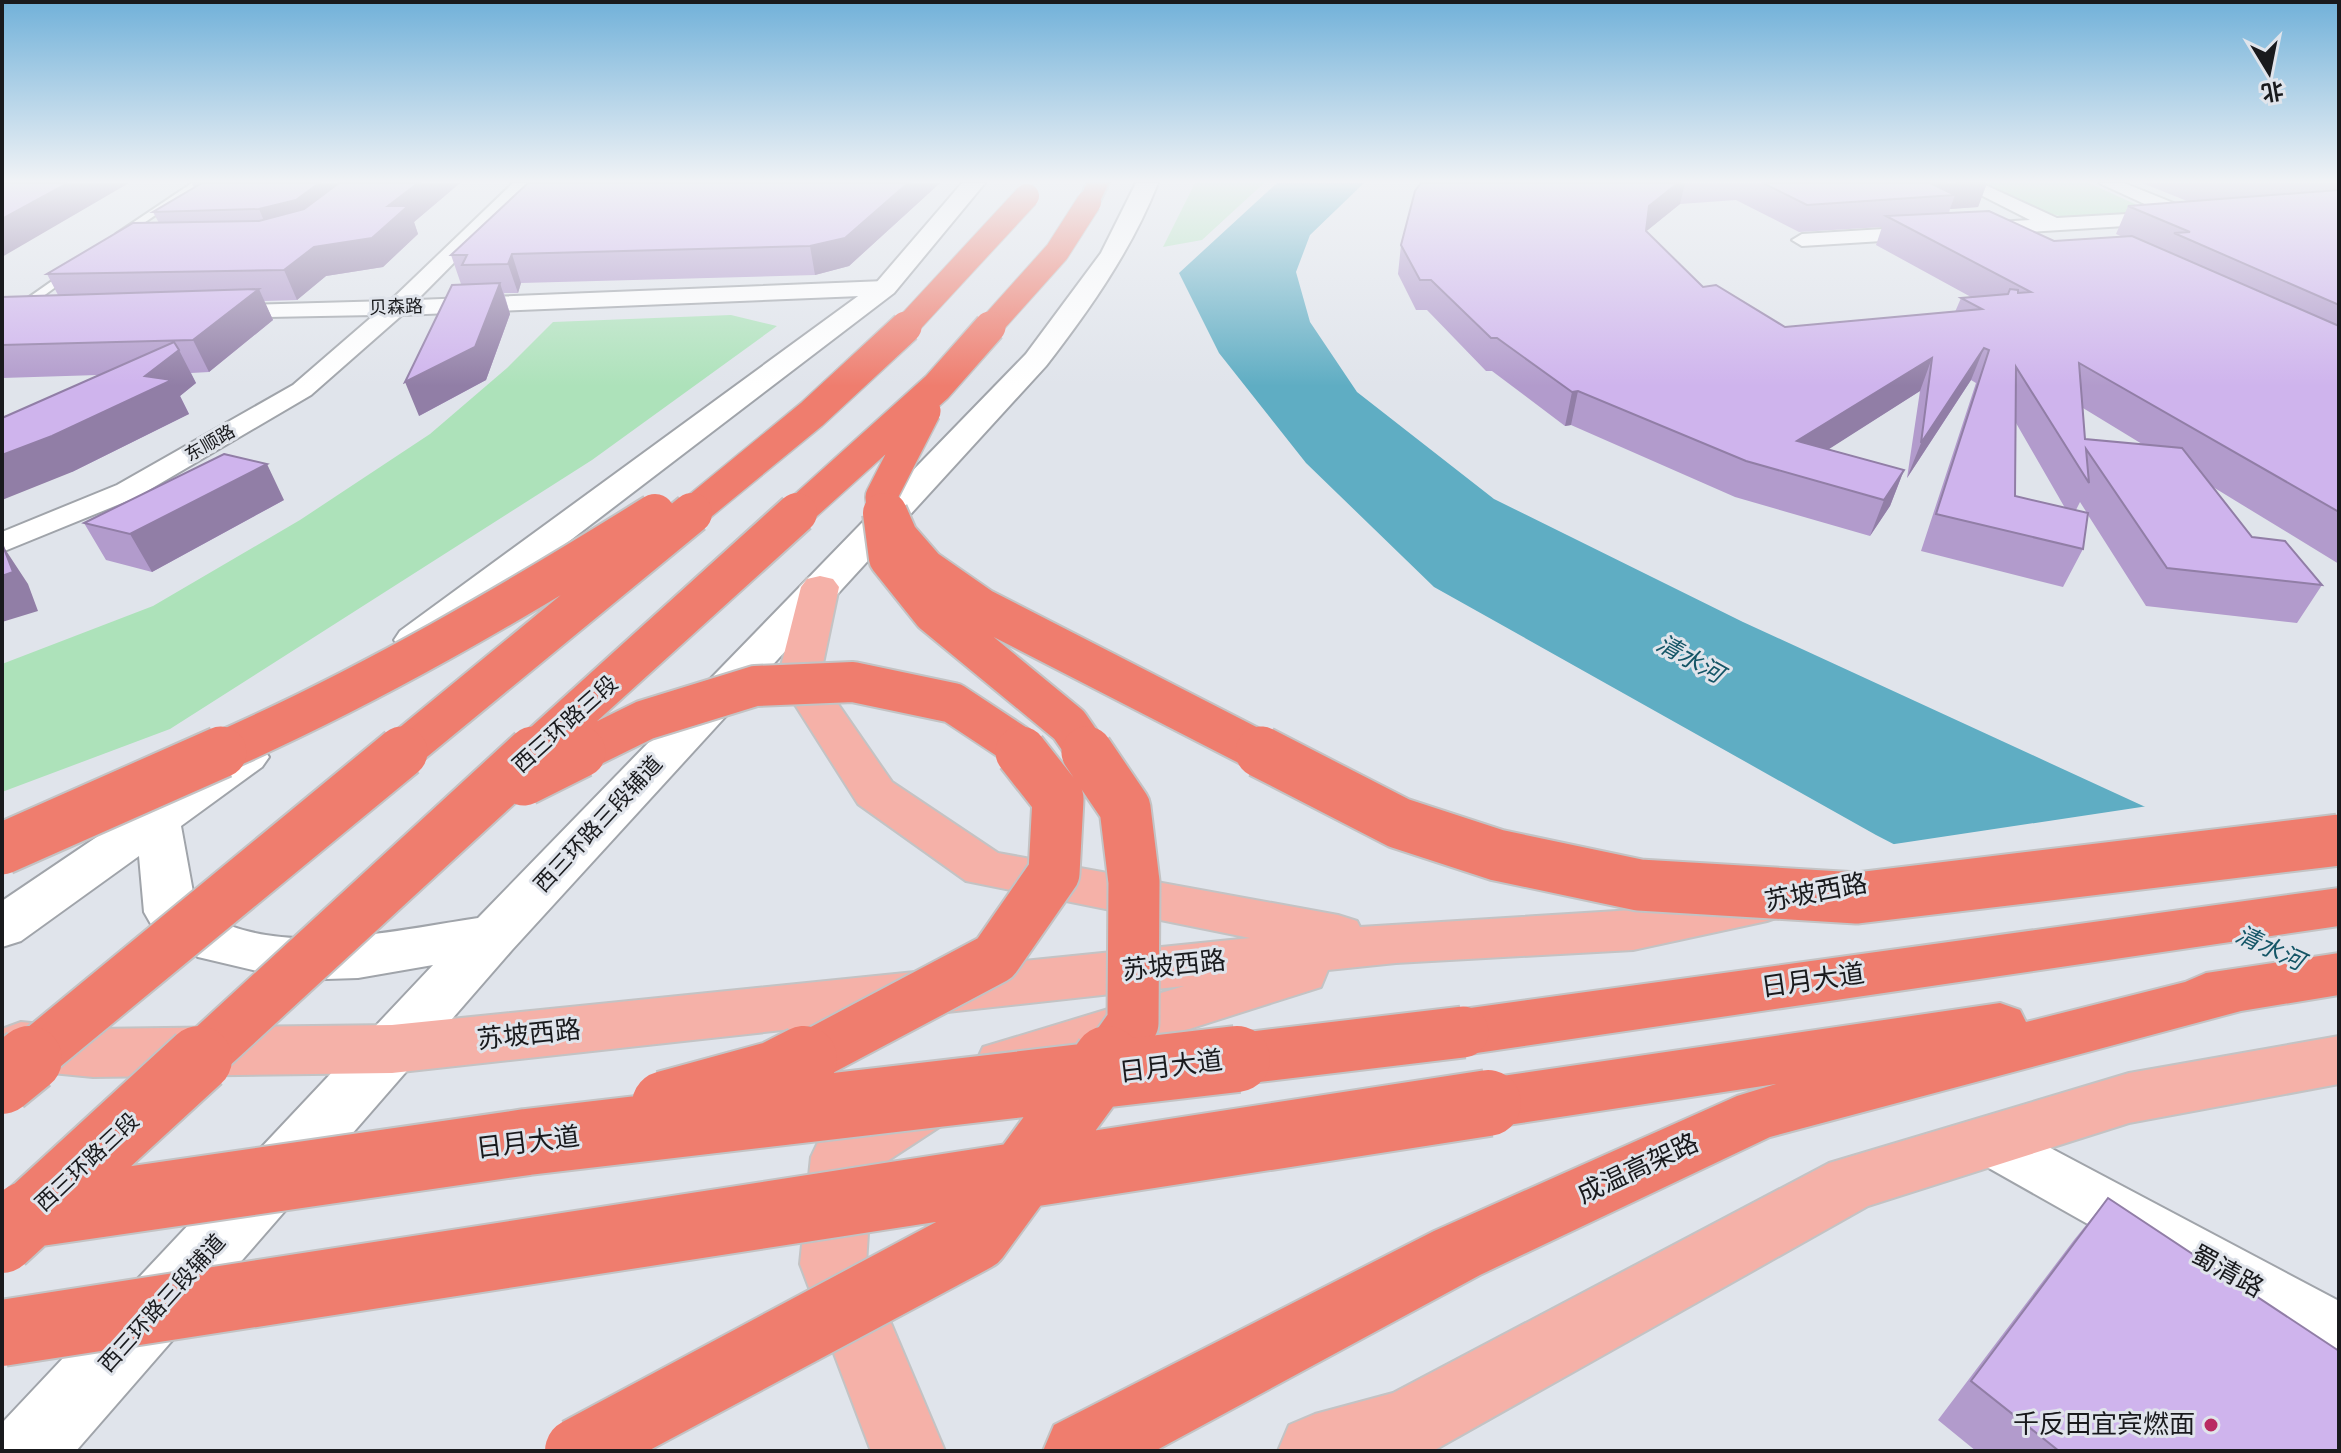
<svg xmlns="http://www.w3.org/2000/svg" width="2341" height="1453" viewBox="0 0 2341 1453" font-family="Signika,'Noto Sans SC',sans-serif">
  <rect width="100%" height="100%" fill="#e0e4eb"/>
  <path fill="#ade2ba" d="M1195,183H1264L1202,240L1163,247Z
    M1981,183H2089L2148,210L2146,215L2063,217L2038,210Z
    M731,315L777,326L592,460L170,729L2,792V664L153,606L300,520L430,434L507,368L553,322Z"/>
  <path fill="#5fadc3" d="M1277,183H1364L1310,235L1296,272L1310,322L1357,392L1494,499L1743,622L2339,896V1074L1876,835L1434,587L1306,463L1219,353L1179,273Z"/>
  <path fill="#e0e4eb" d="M2148,806L2339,891V1078L1888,845Z"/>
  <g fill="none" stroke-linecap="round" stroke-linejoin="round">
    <g stroke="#a0a4aa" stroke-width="4">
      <path id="lane" d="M192,183H202L122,238H116V234Z
        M72,267L77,270L76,272L23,311H15V307Z"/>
    </g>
    <g stroke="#a0a4aa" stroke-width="4">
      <path id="street" d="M513,183H533L417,300L885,281L896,288L885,295L402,315L311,395L137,497L2,552V532L117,485L293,385L374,315L217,318L209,316L205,311L209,306L390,301Z
        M1957,183H1981L2057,218L2162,212L2099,183H2124L2186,208L2189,212L2180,221L2173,223L1802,246L1792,240L1802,234L2030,220Z
        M1990,1119L2009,1126L2339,1301V1363L2318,1354L1971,1158L1964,1142L1971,1126Z"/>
    </g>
    <g stroke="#a0a4aa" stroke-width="4">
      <path id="secondary" d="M962,183H985L894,293L428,649L414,652L400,649L394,640L400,631L876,283Z
        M1136,183H1158C1131,251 1090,309 1046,366L512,950L76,1451H2V1423L433,965L358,978L295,980L198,957L152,926L144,912L139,856L21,941L2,947V901L230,747L246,742L262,747L269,757L262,767L181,826L195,903C206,910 219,921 231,926C303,953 404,929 478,918L1026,354L1101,253Z"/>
    </g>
    <g stroke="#c3c3c4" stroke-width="4">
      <path id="primary" d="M820,576L833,579L839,587L820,678L892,782L998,853L1338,915L1357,921L1360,927L1633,910L1767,883L1785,889L1793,902L1785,915L1767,921L1633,950L1396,963L1328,970L1321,987L1004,1088L983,1081L975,1064L983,1047L1184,986L392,1073L93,1077L21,1070L2,1063V1029L21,1022L93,1029L392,1025L1250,938L966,881L858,804L778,678L801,587L807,579Z
        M2339,1036V1084L2129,1123L1868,1206L1433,1451H1278L1289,1425L1315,1414L1393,1393L1829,1163L2129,1073Z
        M929,1077L950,1084L959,1102L950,1120L872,1171L866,1264L945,1451H871L800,1264L811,1157L820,1138L908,1084Z"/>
    </g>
    <g stroke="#c3c3c4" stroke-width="4">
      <path id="highway" d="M1087,183H1109L1097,207L1089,209L1078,202Z
        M2339,888V926L1463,1055L1443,1048L1435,1032L1443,1016L1463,1009Z
        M2339,953V995L2241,1011L1770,1137L1480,1275L1155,1451H1043L1054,1425L1434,1231L1737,1096L1776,1084L1488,1128L1467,1121L1458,1103L1467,1085L1488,1078L2000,1003L2020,1010L2026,1022L2185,982L2206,973Z"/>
    </g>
    <use href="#lane" fill="#fff" fill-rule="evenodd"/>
    <use href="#street" fill="#fff" fill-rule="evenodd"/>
    <use href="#secondary" fill="#fff" fill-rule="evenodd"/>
    <use href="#primary" fill="#f5b1a8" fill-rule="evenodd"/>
    <use href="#highway" fill="#ef7d6e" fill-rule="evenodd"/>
    <g stroke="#c3c3c4" stroke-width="26" stroke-linecap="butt">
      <path id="highway-bridge-far4" d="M904,329L1027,196
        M988,329L1057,252L1089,202"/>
    </g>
    <g stroke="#c3c3c4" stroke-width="34" stroke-linecap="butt">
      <path id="highway-bridge-far3" d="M882,501L888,515
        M689,515L812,414L906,327
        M795,515L937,387L990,327
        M883,515L881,497L925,411"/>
    </g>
    <g stroke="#c3c3c4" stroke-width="44" stroke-linecap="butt">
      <path id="highway-bridge-far2" d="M883,513L889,558L933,613L1069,725L1089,754
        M887,513L898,538L925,569L981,608L1265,754
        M216,754C369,687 514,602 655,514
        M399,754L692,513
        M531,754L797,513
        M576,754L645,720L755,686L853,682L953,703L1015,744L1023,754"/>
    </g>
    <g stroke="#c3c3c4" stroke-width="55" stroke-linecap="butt">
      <path id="highway-bridge-far1" d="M1087,752L1125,808L1134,882L1133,1023L1106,1061
        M1261,752L1399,823L1497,855L1639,885L1857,898L2339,840
        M524,780L580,752
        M2,849L221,752
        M27,1061L402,752
        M197,1061L533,752
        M801,1061L995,958L1054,873L1058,799L1021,752
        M1220,1061L1463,1032"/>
    </g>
    <g stroke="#c3c3c4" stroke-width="70" stroke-linecap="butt">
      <path id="highway-bridge" d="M2,1081L29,1059
        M665,1104L775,1074L804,1059
        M25,1215L527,1142L1237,1059
        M2,1240L199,1059
        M2,1333L1488,1103
        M578,1451L976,1238L1107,1059"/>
    </g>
    <use href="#highway-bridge-far4" stroke="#ef7d6e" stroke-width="24"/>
    <use href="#highway-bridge-far3" stroke="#ef7d6e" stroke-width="31"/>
    <use href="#highway-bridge-far2" stroke="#ef7d6e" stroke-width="40"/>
    <use href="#highway-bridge-far1" stroke="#ef7d6e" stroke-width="51"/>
    <use href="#highway-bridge" stroke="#ef7d6e" stroke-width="66"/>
  </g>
  <path fill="#b29bcc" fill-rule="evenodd" d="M192,183H460L414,222L418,234L383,267L326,276L297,300L264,301L273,320L209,372L191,373L196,383L180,396L189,414L72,472L98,375L2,378V297L58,295L47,274L159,223L153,212L194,188Z
    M528,183H940L849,266L815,275L521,283L518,293H504L510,314L486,380L419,416L461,284L451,255Z
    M1421,183H1987L1978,207L1950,209L1949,213L2054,241L2123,237L2116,234L2128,206L2187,201L2142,183H2339V564L2213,487L2252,537L2322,585L2297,623L2146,606L2088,515L2083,549L2063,587L1921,551L1976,383L1971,380L1907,478L1920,391L1828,449L1904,470L1890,506L1870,536L1735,497L1571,425L1565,426L1492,371H1486L1427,310H1416L1398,274L1401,245ZM1736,200L1799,232L1882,227L1876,245L1971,297L1961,298L1955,312L1785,327L1703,287L1646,231L1680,204ZM2083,408L2142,444L2085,439ZM2016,423L2065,508L2015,496ZM2080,502L2087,513L2076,510Z
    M284,500L152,572L106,560L84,523Z
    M2108,1198L2339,1451H1976L1938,1420L2074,1240Z"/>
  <path fill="#917ea6" d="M68,183H129L2,257V219Z
    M319,183H365L271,237L259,209Z
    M418,183H460L414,222L418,234L383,267L326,276L297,300L284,270L314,247L388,206Z
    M908,183H940L849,266L815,275L810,246Z
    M1678,183H1685L1680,204L1643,234L1649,206Z
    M1947,183H1987L1978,207L1950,209L1955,195L1932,184Z
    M512,254L521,283L518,293L508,264Z
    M500,283L510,314L486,380L419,416L405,382Z
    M259,289L273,320L209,372L193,340Z
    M1984,348L1971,380L1907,478L1921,443Z
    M179,350L196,383L180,396L189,414L72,472L2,500V455Z
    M1932,358L1920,391L1790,474L1797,441Z
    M1578,391L1571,425L1565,426L1572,392Z
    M267,464L284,500L152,572L130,534Z
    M1904,470L1890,506L1870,536L1884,500Z
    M3,546L28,584L38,611L2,622Z"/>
  <path fill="#cfb4ed" stroke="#917ea6" stroke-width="2" d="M2,183H68L2,219Z
    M202,183H319L296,200L259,209L153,212Z
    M339,183H418L388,206H408L372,238L314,247L284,270L47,274L133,223L259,221L304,209Z
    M528,183H908L845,238L810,246L512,254L508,264L462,265L467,255H451Z
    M1421,183H1678L1649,206L1646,231L1703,287L1716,285L1785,327L1982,309L1961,298L2008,294L2010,289L2018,290V293L2031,292L1886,216L1989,211L2054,241L2132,236L2339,326V512L2079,363L2085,439L2182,448L2252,537L2285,541L2322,585L2167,568L2086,449L2089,483L2016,367L2015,496L2088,513L2083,549L1936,514L1989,350L1984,348L1921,443L1932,358L1797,441L1904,470L1884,500L1746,461L1578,391L1572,392L1497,338H1491L1431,280H1420L1401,245L1415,191Z
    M1763,183H1947L1932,184L1955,195L1807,205Z
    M2339,190V305L2174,233L2190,232L2128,206Z
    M500,283L475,347L405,382L452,285Z
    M259,289L193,340L2,345V297Z
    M174,342L179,350L145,376L172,380L52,436L2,455V418Z
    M224,454L267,464L130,534L84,523Z
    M2,546H3L13,572L2,576Z
    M2108,1198L2339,1351V1451H2059L1971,1381Z"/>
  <linearGradient id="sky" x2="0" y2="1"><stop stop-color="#71b1d9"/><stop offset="0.47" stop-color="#f1f3f6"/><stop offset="1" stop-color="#f1f3f6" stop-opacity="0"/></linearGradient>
  <rect width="2341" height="386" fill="url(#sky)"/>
  <circle fill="#b92c62" stroke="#e0e4eb" stroke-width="3" cx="2211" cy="1425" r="8"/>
  <g text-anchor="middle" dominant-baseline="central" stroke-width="6" stroke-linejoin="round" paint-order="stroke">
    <g font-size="18" fill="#191a1d" stroke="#e0e4eb">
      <text transform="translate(396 307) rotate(-2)">贝森路</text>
      <text transform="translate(210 443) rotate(-30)">东顺路</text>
    </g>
    <g font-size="22" fill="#191a1d" stroke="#e0e4eb">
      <text transform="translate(565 724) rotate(-42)">西三环路三段</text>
      <text transform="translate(598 824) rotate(-47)">西三环路三段辅道</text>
      <text transform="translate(87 1162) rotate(-43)">西三环路三段</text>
      <text transform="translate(162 1303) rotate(-48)">西三环路三段辅道</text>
    </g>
    <g font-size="24" font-style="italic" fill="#145566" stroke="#e0e4eb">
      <text transform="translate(1690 659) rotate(29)">清水河</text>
      <text transform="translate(2270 948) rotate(25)">清水河</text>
    </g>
    <g font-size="26" fill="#191a1d" stroke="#e0e4eb">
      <text transform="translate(1816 893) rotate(-11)">苏坡西路</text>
      <text transform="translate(1174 966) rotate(-6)">苏坡西路</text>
      <text transform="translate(1813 981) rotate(-8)">日月大道</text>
      <text transform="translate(529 1035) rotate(-6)">苏坡西路</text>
      <text transform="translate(1171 1067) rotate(-7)">日月大道</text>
      <text transform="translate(528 1143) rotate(-7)">日月大道</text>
      <text transform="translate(1638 1169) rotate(-25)">成温高架路</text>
      <text transform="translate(2227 1272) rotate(29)">蜀清路</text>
    </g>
    <g font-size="26" fill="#191a1d" stroke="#e0e4eb" text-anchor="end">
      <text x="2195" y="1425">千反田宜宾燃面</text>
    </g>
  </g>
  <rect width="2341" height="1453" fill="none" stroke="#191a1d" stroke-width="8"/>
  <g transform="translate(2269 72) rotate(170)" stroke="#e0e4eb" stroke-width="6" paint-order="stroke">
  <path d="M0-6L14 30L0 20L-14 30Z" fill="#191a1d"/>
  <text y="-12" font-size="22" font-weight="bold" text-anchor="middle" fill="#191a1d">北</text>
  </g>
</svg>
